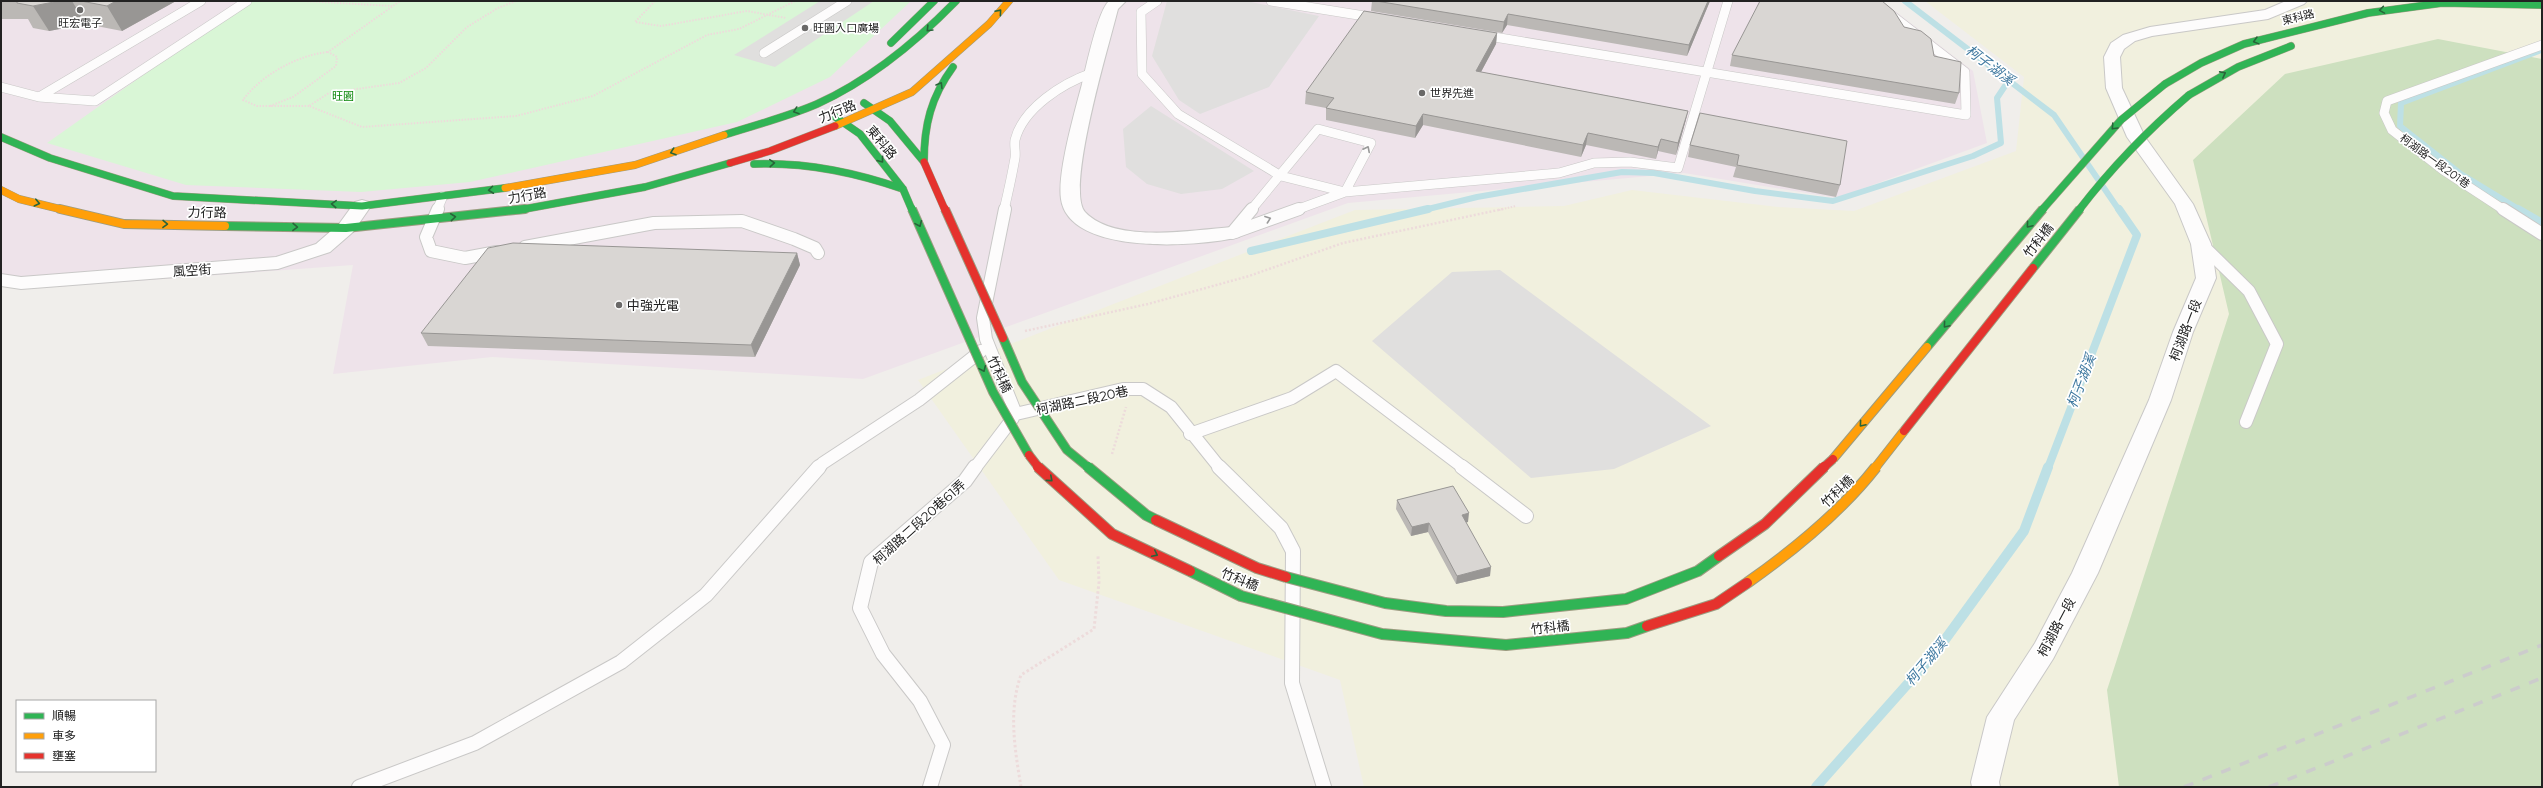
<svg xmlns="http://www.w3.org/2000/svg" width="2543" height="788" viewBox="0 0 2543 788" font-family="Montserrat,'Noto Sans TC',sans-serif">
  <rect width="100%" height="100%" fill="#f0eeeb"/>
  <path fill="#eee3ea" d="M1,1H1882L1973,71L1987,143L1837,198L1684,173L1348,203L863,379L492,357L333,374L353,265L41,288L1,275Z"/>
  <path fill="#f1f0de" d="M1925,1H2542V787H1364L1340,680L1059,580L918,380L1355,210L1564,206L1632,190L1778,207L1854,211L2016,151L2024,77Z"/>
  <path fill="#cde0bf" d="M2438,39L2542,59V787H2119L2107,690L2229,314L2193,160L2285,74Z"/>
  <path fill="#d9f6d6" d="M248,1H911L830,77L737,122L470,182L361,192L186,185L47,143Z"/>
  <path fill="#e0dfde" d="M820,1H874L775,67L734,55Z
    M1167,1H1246L1319,16L1269,87L1200,114L1179,100L1152,56Z
    M1151,106L1254,171L1222,189L1181,194L1147,184L1126,167L1123,129Z
    M1500,270L1711,426L1614,469L1531,478L1372,341L1452,272Z"/>
  <g fill="none" stroke-linecap="round" stroke-linejoin="round">
    <path stroke="#bde0e5" stroke-width="6" d="M1905,1L2054,115L2119,210
      M1424,210L1477,197L1622,172L1654,173L1755,191L1833,201L1973,156L2001,143L1997,98L2009,80
      M2520,210L2461,174L2400,126L2401,103L2539,51"/>
    <path stroke="#bde0e5" stroke-width="8" d="M2518,209L2542,223
      M1251,251L1428,209
      M2048,468L2137,235L2119,209"/>
    <path stroke="#bde0e5" stroke-width="10" d="M1816,787L1936,652L2024,531L2048,467"/>
    <g stroke="#c9c8c7" stroke-width="10">
      <path id="lane-far2" d="M1157,1L1141,12L1142,74L1178,114L1281,176L1345,192L1559,173L1594,163L1630,162L1678,168L1728,1
        M1271,1L1377,18
        M1482,35L1966,115L1965,72L1873,1
        M764,53L847,1
        M1,87L39,97L201,1
        M39,97L95,101L247,1
        M437,210L443,196
        M1004,210C1008,193 1012,175 1015,158C1016,152 1014,146 1015,140C1023,108 1063,83 1092,73
        M1251,210L1318,129L1371,143L1345,192L1296,210
        M2504,210L2443,170L2392,130L2384,113L2387,101L2542,45"/>
    </g>
    <g stroke="#c9c8c7" stroke-width="14">
      <path id="lane-far1" d="M438,209L426,237L431,251L465,258L497,252
        M1005,209L983,318L986,339L1016,414L1123,389H1143L1171,407L1220,468
        M1252,209L1232,233L1299,209
        M2503,209L2542,234
        M2202,245L2249,291L2277,344L2246,422
        M525,247L654,223L742,221L794,239L815,248L818,253
        M1190,434L1292,398L1336,371L1464,468
        M818,468L823,463L919,400L981,351
        M975,468L1013,418"/>
    </g>
    <g stroke="#c9c8c7" stroke-width="16">
      <path id="lane" d="M1219,467L1281,528L1293,551L1292,683L1324,787
        M1462,467L1526,516
        M359,787L475,743L621,662L706,595L819,467
        M930,787L943,745L920,701L883,654L860,608L871,562L965,481L975,467"/>
    </g>
    <g stroke="#c9c8c7" stroke-width="2">
      <path id="street" d="M1109,1H1126L1118,9L1114,24C1106,55 1066,191 1085,212C1115,244 1193,230 1232,227L1239,229L1242,233L1239,237C1199,247 1069,256 1061,199C1057,173 1075,111 1082,84C1086,67 1098,10 1109,1Z
        M2286,1H2307L2304,4L2268,19L2152,36L2135,41L2124,49L2120,57L2122,88L2145,137L2193,204L2211,244L2216,278L2193,332L2171,400L2098,573L2053,659L2014,720L1999,782L2000,787H1972L1971,782L1987,717L2035,643L2072,573L2149,400L2173,332L2196,278L2191,244L2175,204L2127,137L2106,88L2104,57L2111,43L2123,35L2150,27L2265,10Z
        M362,200L369,202L371,206L353,232L330,252L278,269L21,289L1,286V274L21,277L276,257L316,244L339,224L355,202Z"/>
    </g>
    <g stroke="#9c9c81" stroke-width="8">
      <path id="fast-far1" d="M891,43L934,1
        M2165,84L2201,63L2244,44L2368,13L2442,3L2542,5
        M2189,95L2238,67L2291,46
        M864,103L890,121L924,162
        M834,116L860,134L903,189
        M724,135C755,125 787,117 817,104C870,80 915,43 956,1
        M1,137L50,158L173,196L362,206L505,188
        M924,162C924,125 931,97 953,67
        M754,164C806,162 854,172 903,189
        M519,210L645,187L730,163"/>
    </g>
    <g stroke="#9c9c81" stroke-width="10">
      <path id="fast" d="M225,226L346,228L525,209"/>
    </g>
    <g stroke="#9c9c81" stroke-width="8">
      <path id="slow-far1" d="M835,126L912,92L989,24L1009,1
        M505,188L635,165L724,135
        M1,190L19,199L64,210"/>
    </g>
    <g stroke="#9c9c81" stroke-width="10">
      <path id="slow" d="M60,209L124,224L225,226"/>
    </g>
    <g stroke="#9c9c81" stroke-width="8">
      <path id="jam" d="M730,163L770,151L835,126"/>
    </g>
    <path stroke="#eddbdb" stroke-width="2" stroke-dasharray="1.5 1.5" stroke-linecap="butt" d="M304,1L392,6
      M516,1L498,8L467,27L426,68L399,83L329,93L309,106L362,127L516,116L593,96L707,35L739,29L795,1
      M655,1L635,22L661,26L747,11L786,18
      M270,106H257L243,100C261,75 298,55 328,52
      M309,106H270L293,97L336,66L337,57L328,52L400,1
      M1499,210L1516,206"/>
    <path stroke="#eddbdb" stroke-width="2.5" stroke-dasharray="2 2" stroke-linecap="butt" d="M1025,331L1148,304L1249,276L1343,243L1503,209
      M1112,454L1126,407"/>
    <path stroke="#eddbdb" stroke-width="3" stroke-dasharray="2.5 2.5" stroke-linecap="butt" d="M1021,787C1015,750 1008,711 1021,675L1094,629L1099,582L1098,556"/>
    <use href="#lane-far2" stroke="#fdfcfc" stroke-width="9"/>
    <use href="#lane-far1" stroke="#fdfcfc" stroke-width="12"/>
    <use href="#lane" stroke="#fdfcfc" stroke-width="14"/>
    <use href="#street" fill="#fdfcfc" fill-rule="evenodd"/>
    <use href="#fast-far1" stroke="#30b455" stroke-width="7"/>
    <use href="#fast" stroke="#30b455" stroke-width="8"/>
    <use href="#slow-far1" stroke="#ff9f0a" stroke-width="7"/>
    <use href="#slow" stroke="#ff9f0a" stroke-width="8"/>
    <use href="#jam" stroke="#e5322d" stroke-width="7"/>
    <path stroke="#ccc" stroke-width="3.5" stroke-dasharray="10 10" stroke-linecap="butt" d="M2184,787L2542,645
      M2269,787L2542,678"/>
    <g stroke="#9c9c81" stroke-width="8" stroke-linecap="butt">
      <path id="fast-bridge-far2" d="M903,189L912,210
        M2042,210L2121,120L2165,84
        M2079,210C2112,167 2148,130 2189,95"/>
    </g>
    <g stroke="#9c9c81" stroke-width="10" stroke-linecap="butt">
      <path id="fast-bridge-far1" d="M912,209L993,392L1029,455
        M2033,268L2080,209
        M1003,338L1022,382L1067,450L1089,468
        M1927,347L2043,209"/>
    </g>
    <g stroke="#9c9c81" stroke-width="12" stroke-linecap="butt">
      <path id="fast-bridge" d="M1088,467L1146,515L1156,520
        M1190,571L1241,596L1382,634L1506,645L1627,633L1647,626
        M1286,577L1385,603L1446,611L1503,612L1626,599L1698,571L1719,556"/>
    </g>
    <g stroke="#9c9c81" stroke-width="10" stroke-linecap="butt">
      <path id="slow-bridge-far1" d="M1833,459L1927,347
        M1875,468L1904,431"/>
    </g>
    <g stroke="#9c9c81" stroke-width="12" stroke-linecap="butt">
      <path id="slow-bridge" d="M1747,583C1794,550 1840,513 1876,467"/>
    </g>
    <g stroke="#9c9c81" stroke-width="8" stroke-linecap="butt">
      <path id="jam-bridge-far2" d="M924,162L945,210"/>
    </g>
    <g stroke="#9c9c81" stroke-width="10" stroke-linecap="butt">
      <path id="jam-bridge-far1" d="M945,209L1003,338
        M1904,431L2033,268
        M1029,455L1039,468
        M1823,468L1833,459"/>
    </g>
    <g stroke="#9c9c81" stroke-width="12" stroke-linecap="butt">
      <path id="jam-bridge" d="M1038,467L1112,534L1190,571
        M1156,520L1257,568L1286,577
        M1719,556L1765,524L1824,467
        M1647,626L1716,604L1747,583"/>
    </g>
    <use href="#fast-bridge-far2" stroke="#30b455" stroke-width="7"/>
    <use href="#fast-bridge-far1" stroke="#30b455" stroke-width="8"/>
    <use href="#fast-bridge" stroke="#30b455" stroke-width="10"/>
    <use href="#slow-bridge-far1" stroke="#ff9f0a" stroke-width="8"/>
    <use href="#slow-bridge" stroke="#ff9f0a" stroke-width="10"/>
    <use href="#jam-bridge-far2" stroke="#e5322d" stroke-width="7"/>
    <use href="#jam-bridge-far1" stroke="#e5322d" stroke-width="8"/>
    <use href="#jam-bridge" stroke="#e5322d" stroke-width="10"/>
  </g>
  <path fill="#bbb8b5" d="M1,1H176L122,31L86,24L49,31L33,28L28,19H1Z
    M1372,1H1710L1687,56L1507,25L1502,33L1371,11Z
    M1904,27L1934,56L1959,93L1955,104L1730,66L1732,55Z
    M1497,33L1496,44L1481,72L1688,111L1685,123L1676,155L1658,151L1656,159L1586,145L1581,157L1423,125L1415,138L1326,120V108L1305,104L1306,92Z
    M1700,113L1840,185L1836,197L1733,177L1736,167L1688,157L1690,145Z
    M797,253L800,265L755,357L428,346L421,333Z
    M1397,500L1468,522H1466L1490,576L1456,584L1428,532L1411,536L1396,509Z"/>
  <path fill="#989694" d="M59,1H72L86,24L49,31L33,6Z
    M116,1H176L122,31L107,6Z
    M1708,1H1710L1687,56L1689,45Z
    M1508,14L1507,25L1502,33L1504,22Z
    M1497,33L1496,44L1475,83L1476,71Z
    M1688,111L1685,123L1676,155L1678,143Z
    M1423,114V125L1415,138L1416,126Z
    M1588,133L1586,145L1581,157L1583,145Z
    M1661,139L1656,159L1658,147Z
    M797,253L800,265L755,357L751,345Z
    M1469,513L1468,522L1461,524L1462,515Z
    M1429,523L1428,532L1411,536L1412,527Z
    M1491,567L1490,576L1456,584L1457,576Z"/>
  <path fill="#d9d6d3" stroke="#989694" d="M17,1H59L33,6L17,3Z
    M81,1H116L107,6Z
    M1376,1H1708L1689,45L1508,14L1504,22Z
    M1760,1H1882L1894,11L1904,27L1921,31L1931,39L1934,56L1961,62L1959,93L1732,55Z
    M1364,11L1497,33L1476,71L1688,111L1678,143L1661,139L1658,147L1588,133L1583,145L1423,114L1416,126L1326,108L1334,98L1306,92Z
    M1700,113L1847,141L1840,185L1737,165L1739,155L1690,145Z
    M513,243L797,253L751,345L421,333L488,248Z
    M1453,486L1469,513L1462,515L1491,567L1457,576L1429,523L1412,527L1397,500Z"/>
  <defs><path id="oneway-chevron" d="M-2-3.5L2.5 0L-2 3.5" fill="none" stroke-width="1.6" stroke-linecap="round" stroke-linejoin="round"/></defs>
  <g stroke="#286439">
    <use href="#oneway-chevron" transform="translate(2382 10) rotate(171)"/>
    <use href="#oneway-chevron" transform="translate(999 12) rotate(-49)"/>
    <use href="#oneway-chevron" transform="translate(929 29) rotate(134)"/>
    <use href="#oneway-chevron" transform="translate(2256 41) rotate(165)"/>
    <use href="#oneway-chevron" transform="translate(2223 74) rotate(-28)"/>
    <use href="#oneway-chevron" transform="translate(940 85) rotate(-59)"/>
    <use href="#oneway-chevron" transform="translate(796 111) rotate(161)"/>
    <use href="#oneway-chevron" transform="translate(2114 127) rotate(133)"/>
    <use href="#oneway-chevron" transform="translate(673 152) rotate(161)"/>
    <use href="#oneway-chevron" transform="translate(881 160) rotate(52)"/>
    <use href="#oneway-chevron" transform="translate(772 163) rotate(-4)"/>
    <use href="#oneway-chevron" transform="translate(491 190) rotate(173)"/>
    <use href="#oneway-chevron" transform="translate(37 203) rotate(13)"/>
    <use href="#oneway-chevron" transform="translate(334 204) rotate(-177)"/>
    <use href="#oneway-chevron" transform="translate(453 217) rotate(-6)"/>
    <use href="#oneway-chevron" transform="translate(165 224) rotate(1)"/>
    <use href="#oneway-chevron" transform="translate(919 224) rotate(66)"/>
    <use href="#oneway-chevron" transform="translate(2029 225) rotate(130)"/>
    <use href="#oneway-chevron" transform="translate(295 227) rotate(1)"/>
    <use href="#oneway-chevron" transform="translate(1946 325) rotate(130)"/>
    <use href="#oneway-chevron" transform="translate(983 369) rotate(66)"/>
    <use href="#oneway-chevron" transform="translate(1862 424) rotate(130)"/>
    <use href="#oneway-chevron" transform="translate(1050 479) rotate(41)"/>
    <use href="#oneway-chevron" transform="translate(1155 554) rotate(26)"/>
  </g>
  <g stroke="#9a9a9a">
    <use href="#oneway-chevron" transform="translate(1367 149) rotate(-63)"/>
    <use href="#oneway-chevron" transform="translate(1268 219) rotate(-20)"/>
  </g>
  <g fill="#6a6968" stroke="#fff" stroke-width="1.5">
    <circle cx="80" cy="10" r="4"/>
    <circle cx="805" cy="28" r="4"/>
    <circle cx="1422" cy="93" r="4"/>
    <circle cx="619" cy="305" r="4"/>
  </g>
  <g text-anchor="middle" dominant-baseline="central" stroke-width="3.5" stroke-linejoin="round" paint-order="stroke">
    <g font-size="11" fill="#222" stroke="#fff">
      <text transform="translate(2298 17) rotate(-14)">東科路</text>
      <text transform="translate(2435 161) rotate(36)">柯湖路一段201巷</text>
    </g>
    <g font-size="11" fill="#222" stroke="#fff" text-anchor="start">
      <text x="80" y="23" text-anchor="middle">旺宏電子</text>
      <text x="813" y="28">旺園入口廣場</text>
      <text x="1430" y="93">世界先進</text>
    </g>
    <g font-size="11" fill="#088506" stroke="#fff">
      <text x="343" y="96">旺園</text>
    </g>
    <g font-size="13" fill="#222" stroke="#fff">
      <text transform="translate(837 111) rotate(-22)">力行路</text>
      <text transform="translate(882 142) rotate(50)">東科路</text>
      <text transform="translate(527 195) rotate(-10)">力行路</text>
      <text transform="translate(207 212) rotate(1)">力行路</text>
      <text transform="translate(2038 240) rotate(-52)">竹科橋</text>
      <text transform="translate(192 270) rotate(-4)">風空街</text>
      <text transform="translate(2185 330) rotate(-69)">柯湖路一段</text>
      <text transform="translate(1000 374) rotate(65)">竹科橋</text>
      <text transform="translate(1082 400) rotate(-12)">柯湖路二段20巷</text>
      <text transform="translate(1837 491) rotate(-44)">竹科橋</text>
      <text transform="translate(919 522) rotate(-42)">柯湖路二段20巷61弄</text>
      <text transform="translate(1240 579) rotate(22)">竹科橋</text>
      <text transform="translate(1550 627) rotate(-6)">竹科橋</text>
      <text transform="translate(2056 627) rotate(-62)">柯湖路一段</text>
    </g>
    <g font-size="13" fill="#222" stroke="#fff" text-anchor="start">
      <text x="627" y="305">中強光電</text>
    </g>
    <g font-size="14" font-style="italic" fill="#3f79a0" stroke="#fff">
      <text transform="translate(1990 65) rotate(37)">柯子湖溪</text>
      <text transform="translate(2081 381) rotate(-69)">柯子湖溪</text>
      <text transform="translate(1926 662) rotate(-50)">柯子湖溪</text>
    </g>
  </g>
  <rect width="2543" height="788" fill="none" stroke="#222222" stroke-width="4"/>
  <rect x="16" y="700" width="140" height="72" fill="#ffffff" stroke="#a7a7a7"/>
  <rect x="24" y="713" width="20" height="6" fill="#30b455" stroke="#a7a7a7"/>
  <text x="52" y="720" font-size="12" fill="#222222">順暢</text>
  <rect x="24" y="733" width="20" height="6" fill="#ff9f0a" stroke="#a7a7a7"/>
  <text x="52" y="740" font-size="12" fill="#222222">車多</text>
  <rect x="24" y="753" width="20" height="6" fill="#e5322d" stroke="#a7a7a7"/>
  <text x="52" y="760" font-size="12" fill="#222222">壅塞</text>
</svg>
